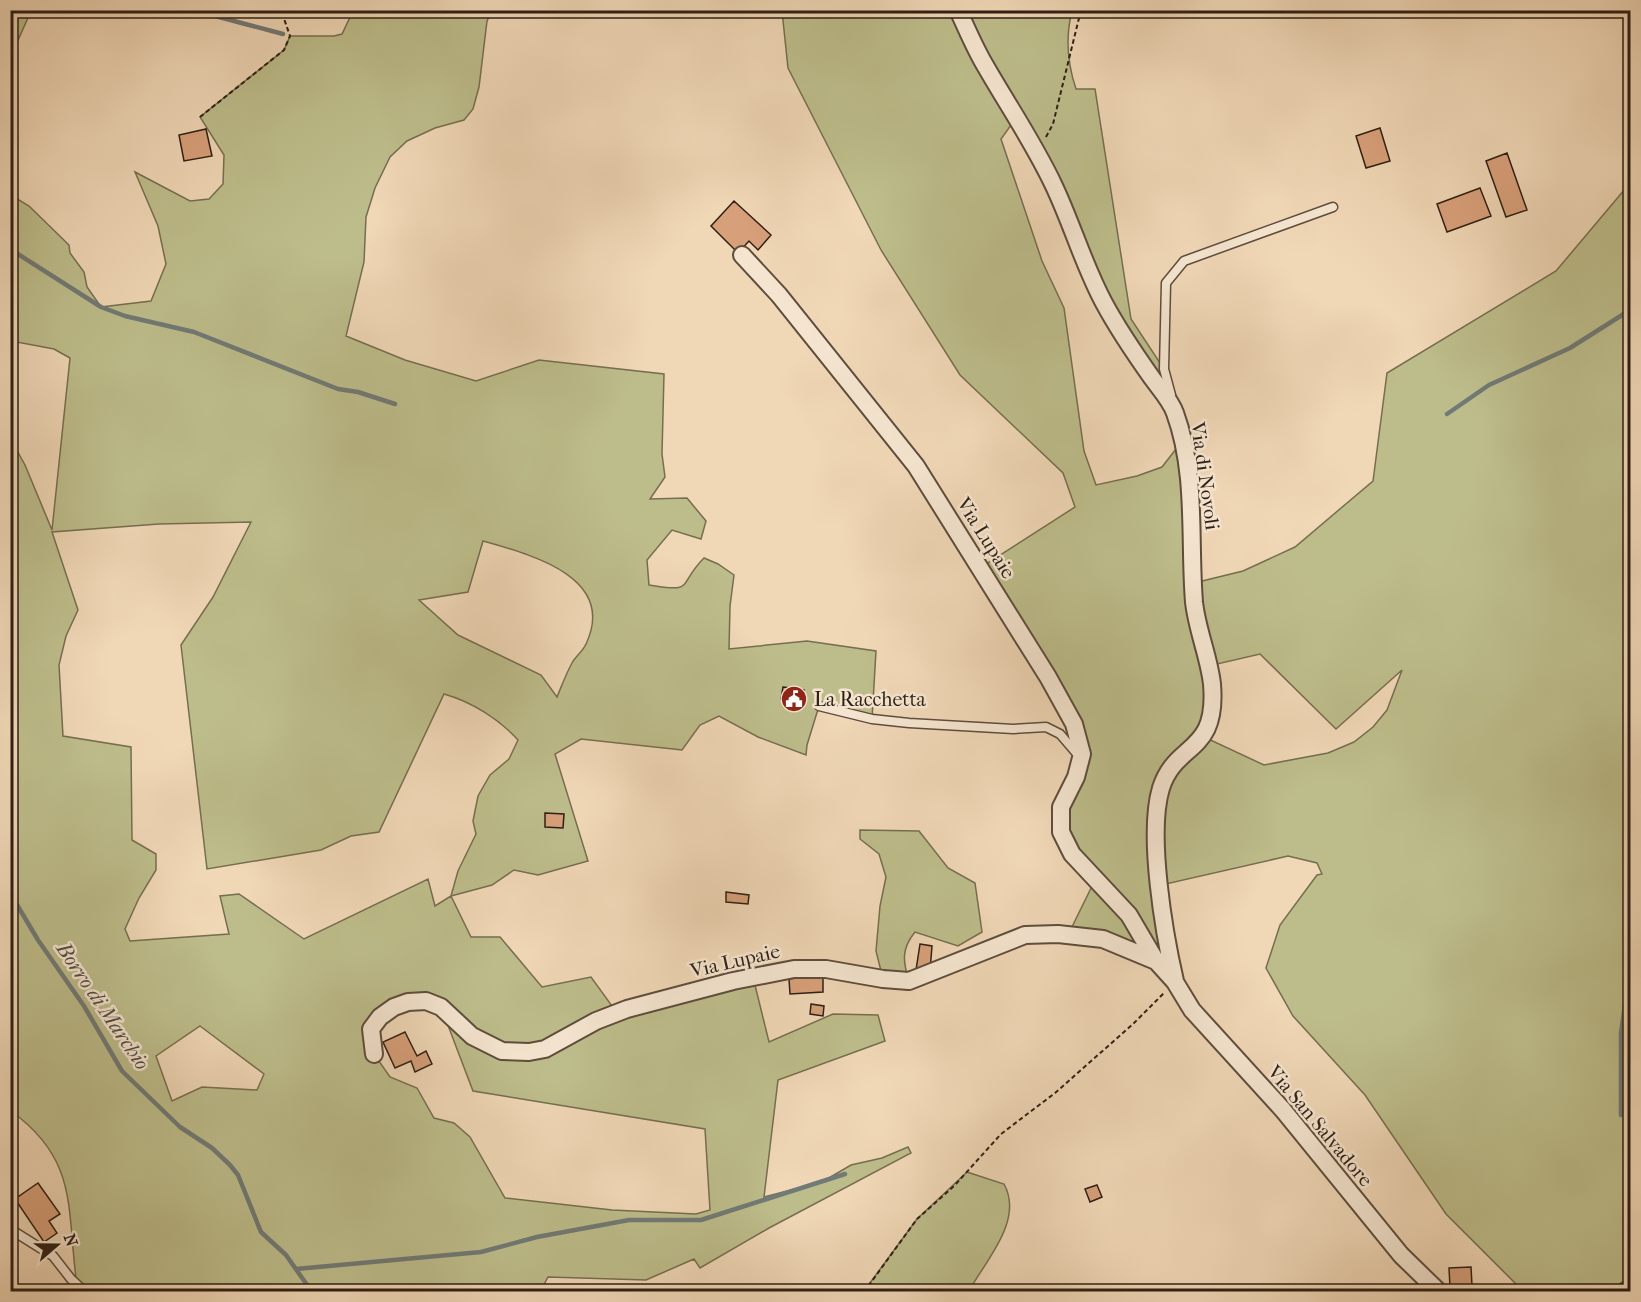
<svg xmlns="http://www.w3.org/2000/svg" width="1641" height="1302" viewBox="0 0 1641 1302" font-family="'IM FELL French Canon',serif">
  <rect width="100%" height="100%" fill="#f0d7b6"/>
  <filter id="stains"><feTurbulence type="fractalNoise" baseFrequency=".00333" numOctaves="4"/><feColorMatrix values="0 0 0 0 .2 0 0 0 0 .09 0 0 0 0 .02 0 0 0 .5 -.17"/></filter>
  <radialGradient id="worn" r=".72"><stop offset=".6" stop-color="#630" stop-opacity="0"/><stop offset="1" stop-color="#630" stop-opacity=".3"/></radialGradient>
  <path fill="#bdbd8b" stroke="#766e50" stroke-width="1.5" fill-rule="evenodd" d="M11,10L31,11L11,56L10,11Z
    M353,11H492L487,21L479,87L473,109L464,120L435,128L407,141L390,157L375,188L366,217L364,262L346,336L405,360L476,381L539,360L664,374L662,454L665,477L650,499L687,498L706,521L701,539L672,530L647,560L649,585C696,593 677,585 704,558L718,564L734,575L730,606L729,649L807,641L876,651L872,719L819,706L807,745L806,755L758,737L719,716L700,725L682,750L581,739L555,754L588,861L538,875L514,870L492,885L451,896L471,937H500L542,987L591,977L617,1013L753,977L769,1042L833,1014L878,1015L885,1041L778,1080L764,1197L822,1182L851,1165L882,1158L908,1147L911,1153L769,1228L700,1268L694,1259L646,1280L548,1277L540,1292L85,1291L77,1285C66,1210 80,1161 11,1111L10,438L25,465L52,530L70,358L54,349L11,341V195L29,206L69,245L70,253L84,272L87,287L101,307L151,301L166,264L158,226L135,172L190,201L209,199L223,184L224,155L200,117L284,50L290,36H334L342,34ZM251,522L213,597L181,645L207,869L321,850L351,836L379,832L444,694C472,702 499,719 518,740L509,759L490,775L478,796L473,821L476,834L458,871L451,896L435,906L428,879L304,939L239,894L220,896L229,934L130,941L125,929L139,898L156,870V854L132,840L131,747L63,736L59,665L66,636L78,610L52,532L159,524ZM483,541C528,554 618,576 586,644C583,651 576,656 572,663C566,674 562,685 557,697L541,675L458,635L419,600L468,592ZM426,1001L441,1007L473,1091L705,1129L710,1210L696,1214L612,1210L505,1198L470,1137L454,1123L434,1118L417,1088L390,1077L374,1054L380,1017ZM200,1026L264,1074L257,1090L202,1087L172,1101L156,1056Z
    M782,11H1072C1065,38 1067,62 1076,89H1095L1131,319L1164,369L1175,410L1123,336L1016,118L1001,139L1042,261L1064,308L1084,451L1096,485L1137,476L1162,467L1183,440L1194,583L1243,571L1295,547L1373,481L1387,373L1556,271L1630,183V1288L1624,1292L1523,1291L1446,1214L1365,1095L1293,1016L1266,968L1280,925L1317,875L1322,874L1317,863L1288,856L1161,885L1168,952L1156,961L1068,935L1095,880L1061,832L1082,754L980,568L1075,507L1063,473L960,375L881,250L788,68ZM1260,654L1336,729L1402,670L1387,710L1373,727L1354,742L1328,753L1264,765L1204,737L1208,666Z
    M860,830L919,831L948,868L975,883L982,932L958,946L915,932C901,949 903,962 909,981L883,979L876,951L880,906L886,877L879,854L860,839Z
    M967,1172L1004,1184C1024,1220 986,1260 969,1291H864L917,1219Z"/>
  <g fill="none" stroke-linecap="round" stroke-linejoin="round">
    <path stroke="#717a76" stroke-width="4.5" d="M181,10L204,13L283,34
      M10,249L101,307L125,316L194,332L338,389L358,392L395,404
      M1447,414L1489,385L1570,348L1630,310
      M10,893L38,940L84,1006L122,1071L180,1127L212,1148L230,1165L238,1175L261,1232L286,1255L312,1292
      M1621,1115V1033L1630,970
      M296,1269L481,1252L537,1237L629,1220H701L845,1174"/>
  </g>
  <path fill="#d8a07a" stroke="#2e1f15" stroke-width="1.5" d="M1380,128L1390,161L1366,168L1356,136Z
    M206,129L212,156L184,161L179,135Z
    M1507,153L1527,210L1506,217L1486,161Z
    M1480,188L1491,216L1447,232L1437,204Z
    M734,201L771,235L758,250L749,241L738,253L711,226Z
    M783,687L804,690L802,702L781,699Z
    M545,813L564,814L563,828L545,827Z
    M726,892L749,895L748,904L726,902Z
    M920,944L932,946L930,971L916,970Z
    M823,974V992L790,994L789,979Z
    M811,1004L824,1006L823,1016L810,1014Z
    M405,1032L417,1056L426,1051L432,1064L415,1072L411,1061L395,1068L383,1042Z
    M38,1183L60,1214L49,1221L57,1233L44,1242L15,1199Z
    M1097,1185L1102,1197L1090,1202L1085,1189Z
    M1471,1267L1472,1286L1450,1287L1449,1268Z"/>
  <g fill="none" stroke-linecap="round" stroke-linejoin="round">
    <g stroke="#5e4d3d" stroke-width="11">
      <path id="service" d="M1171,395L1164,369L1166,283L1184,261L1333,207
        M819,706L872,719L909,723L1013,729L1046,727L1060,734L1078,755
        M10,1229L53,1256L71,1279L85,1292
        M10,1285L15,1292"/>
    </g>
    <g stroke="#5e4d3d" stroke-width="20">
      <path id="minor" d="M958,10C967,29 975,49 986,67C1009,107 1035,145 1054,186C1072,224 1084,266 1104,303C1118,329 1135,354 1152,378C1160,389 1171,401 1175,413C1197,473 1189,540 1194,602C1197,630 1209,657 1212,684C1218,755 1176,741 1161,788C1147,834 1164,933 1175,981
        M742,255L779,295L916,466L1048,677L1074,724L1082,754L1076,777L1061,807V832L1072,854L1129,915L1156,961L1175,982L1192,1010L1283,1110L1401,1255L1439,1292
        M374,1054L371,1029L380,1017L394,1007L408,1002L426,1001L441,1007L472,1036L502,1051L529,1052L545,1049L596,1021L627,1009L733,981L794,969H826L883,979L909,981L1025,935L1058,934L1103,939L1156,961
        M1624,1292L1630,1288"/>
    </g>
    <path stroke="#2e1f15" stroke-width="2" stroke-dasharray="4.5 3" stroke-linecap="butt" d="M200,117L284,50L290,36L281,10
      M1046,137L1053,124L1081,10
      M864,1292L917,1219L955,1185L1001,1134L1055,1093L1133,1024L1165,992"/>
    <use href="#service" stroke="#f5e5d0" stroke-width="8"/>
    <use href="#minor" stroke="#f5e5d0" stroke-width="16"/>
  </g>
  <defs>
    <g id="civic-disc" transform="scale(1.35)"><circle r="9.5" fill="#8f2418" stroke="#f5e5d0"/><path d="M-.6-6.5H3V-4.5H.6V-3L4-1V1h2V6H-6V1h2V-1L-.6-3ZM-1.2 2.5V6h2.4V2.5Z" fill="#fff"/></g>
  </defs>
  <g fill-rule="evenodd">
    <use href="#civic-disc" x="794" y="699"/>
  </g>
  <g text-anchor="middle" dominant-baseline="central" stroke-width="5" stroke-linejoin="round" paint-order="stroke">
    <g font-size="20" fill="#2e1f15" stroke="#f5e5d0">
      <text transform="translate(1205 476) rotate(82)">Via di Novoli</text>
      <text transform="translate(986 538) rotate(58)">Via Lupaie</text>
      <text transform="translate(735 961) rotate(-13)">Via Lupaie</text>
      <text transform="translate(1320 1126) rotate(50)">Via San Salvadore</text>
    </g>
    <g font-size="20" fill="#2e1f15" stroke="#f5e5d0" text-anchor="start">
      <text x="814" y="699">La Racchetta</text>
    </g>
    <g font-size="21" font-style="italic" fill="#4f4d46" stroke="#f5e5d0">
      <text transform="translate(103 1006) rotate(56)">Borro di Marchio</text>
    </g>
  </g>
  <rect width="1641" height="1302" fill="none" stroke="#f0d7b6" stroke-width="36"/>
  <rect x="12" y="12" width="1617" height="1278" fill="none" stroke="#2e1f15" stroke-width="3"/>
  <rect x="18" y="18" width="1605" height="1266" fill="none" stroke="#2e1f15" stroke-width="1.5"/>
  <g transform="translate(57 1245) rotate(70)" stroke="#f5e5d0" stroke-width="4.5" paint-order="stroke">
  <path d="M0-4.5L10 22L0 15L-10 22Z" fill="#2e1f15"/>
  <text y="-9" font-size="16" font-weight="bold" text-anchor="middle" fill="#2e1f15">N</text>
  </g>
  <rect width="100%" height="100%" filter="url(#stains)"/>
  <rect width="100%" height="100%" fill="url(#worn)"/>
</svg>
